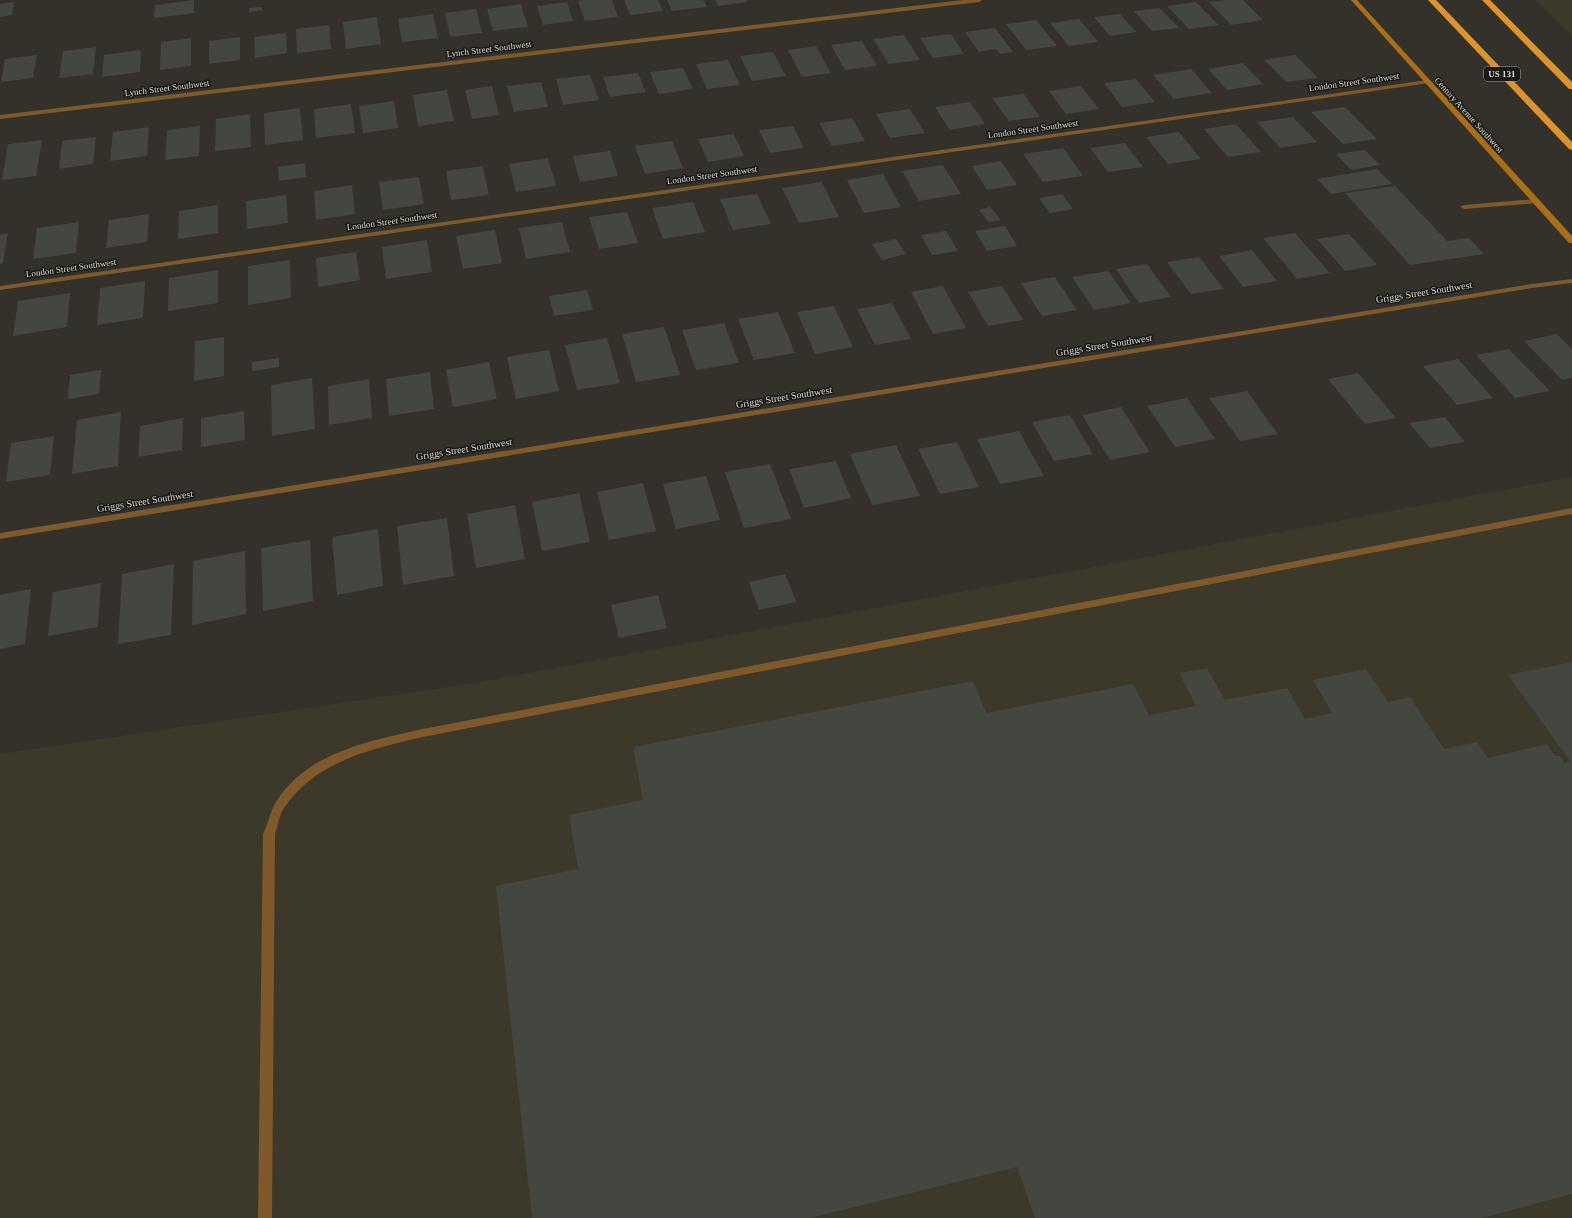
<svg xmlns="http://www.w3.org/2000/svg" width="1572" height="1218" viewBox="0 0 1572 1218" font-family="Georgia,serif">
  <rect width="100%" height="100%" fill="#333129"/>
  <path fill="#3c382a" d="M1535,0H1572V36Z
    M1572,477V1218H0V754L481,682Z"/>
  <path fill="#44473f" d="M194,0V13L154,18L155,5Z
    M584,0H612L618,17L585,21L578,1Z
    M624,0H658L663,11L630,15Z
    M667,0H704L707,7L672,11Z
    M715,0H747L748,2L718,6Z
    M1226,0H1243L1263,20L1231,25L1209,2Z
    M14,2L12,15L0,17V4Z
    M567,2L573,21L543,25L537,6Z
    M1196,2L1219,25L1189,29L1167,6Z
    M521,4L528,27L493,31L487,9Z
    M262,7V10L249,12V8Z
    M1160,8L1179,28L1152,31L1134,11Z
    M476,9L482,33L450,37L445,13Z
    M433,14L438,38L402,42L398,19Z
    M1120,14L1136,32L1110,36L1094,17Z
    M377,17L381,44L346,49L343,22Z
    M1079,19L1098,42L1069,46L1050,23Z
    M1036,20L1057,46L1026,50L1006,24Z
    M329,25L331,49L297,53L296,29Z
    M995,28L1013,52L1000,54L996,49L979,52L965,32Z
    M286,33L287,53L255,58L254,37Z
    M951,34L964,54L933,58L920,38Z
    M904,35L920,60L889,64L873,39Z
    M240,37V60L209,64V41Z
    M191,38V66L160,70L161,42Z
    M862,41L877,66L845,70L831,45Z
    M816,46L831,73L802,77L788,50Z
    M96,47L93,74L59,78L63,51Z
    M141,50L140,72L102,77L104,55Z
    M773,52L786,76L752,81L740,56Z
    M37,55L33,78L1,82L5,59Z
    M1295,55L1318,78L1287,82L1264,60Z
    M728,60L740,85L707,89L696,64Z
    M1243,63L1263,84L1227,90L1208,69Z
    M683,68L693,89L659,94L650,72Z
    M1191,69L1212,93L1174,99L1153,75Z
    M638,73L646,92L610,97L603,77Z
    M590,75L599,100L563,105L556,79Z
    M1136,79L1155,102L1122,107L1104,83Z
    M541,82L548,107L514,112L507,86Z
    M492,86L499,115L472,119L465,90Z
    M1081,86L1099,109L1066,114L1049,91Z
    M447,90L454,121L418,126L413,95Z
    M1024,94L1040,117L1009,121L992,98Z
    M394,101L398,128L363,133L359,106Z
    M970,102L985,124L950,130L935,107Z
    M351,104L355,133L316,138L314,109Z
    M1345,107L1377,139L1343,144L1311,112Z
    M300,108L303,140L265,145L264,113Z
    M910,109L925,133L890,138L876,114Z
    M250,114L251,147L215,151L216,119Z
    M1293,117L1317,142L1280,148L1257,122Z
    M852,118L865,141L832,146L819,123Z
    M1236,124L1261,152L1228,157L1204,129Z
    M200,126L199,156L165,160L167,130Z
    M793,126L804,148L770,153L759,130Z
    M149,127L147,156L110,161L113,132Z
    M1179,132L1201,159L1168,164L1146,137Z
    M734,134L744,156L708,162L698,139Z
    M96,137L93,164L59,169L62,141Z
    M42,140L36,176L2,180L8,144Z
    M672,141L683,168L645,174L635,146Z
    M1125,143L1143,167L1108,172L1090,148Z
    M1063,148L1083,176L1043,182L1023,154Z
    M1365,150L1380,165L1351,170L1336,154Z
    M610,151L618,176L580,182L573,156Z
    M548,158L556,186L516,192L509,164Z
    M1001,161L1017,185L987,190L972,166Z
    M305,163L306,177L279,181L278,167Z
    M943,165L961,194L919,201L902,171Z
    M483,166L489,195L451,200L446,171Z
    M1377,169L1392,184L1331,194L1317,179Z
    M883,174L901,207L864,213L847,180Z
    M419,177L424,204L383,210L379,182Z
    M822,182L839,217L799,223L782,188Z
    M352,185L355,214L316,220L314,191Z
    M1395,186L1447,241L1469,238L1484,254L1410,265L1345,193Z
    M757,194L771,224L733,230L720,199Z
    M1062,194L1073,209L1050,213L1039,198Z
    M286,195L288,223L247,229L246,201Z
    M693,202L705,232L663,239L652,208Z
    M218,205V233L178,239L179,211Z
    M990,207L1001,220L989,222L979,210Z
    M627,212L638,243L599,249L589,217Z
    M149,214L147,242L106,248L109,220Z
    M79,222L76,253L33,259L37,228Z
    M562,222L570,252L526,259L519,228Z
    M1005,226L1017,246L987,251L975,231Z
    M495,230L502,263L463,269L456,236Z
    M946,231L958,251L932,255L921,235Z
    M8,233L3,263L0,264V235Z
    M1295,233L1330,273L1297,279L1263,238Z
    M1349,234L1377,265L1345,271L1317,239Z
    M896,239L906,254L882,260L872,244Z
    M427,240L432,272L386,279L382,247Z
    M1252,250L1277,281L1243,287L1219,256Z
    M356,252L360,280L318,287L316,258Z
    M1199,257L1224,289L1191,294L1167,262Z
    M290,260L291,298L248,305V266Z
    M1147,264L1171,297L1139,303L1116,269Z
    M218,270V303L168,311L169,278Z
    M1108,271L1131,303L1094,310L1072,277Z
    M1055,277L1077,310L1042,316L1021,283Z
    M145,281L143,318L97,325L100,288Z
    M943,286L966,328L933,334L911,292Z
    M1002,286L1023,320L988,326L968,292Z
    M587,290L593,310L554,316L549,296Z
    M70,293L67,327L13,336L18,301Z
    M892,303L911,339L875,345L857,309Z
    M834,306L853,347L815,354L797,312Z
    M778,312L795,353L754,360L738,319Z
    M724,323L739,363L696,370L682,330Z
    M664,327L680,375L636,382L622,334Z
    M1557,334L1572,349V378L1562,380L1524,341Z
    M224,337V376L194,381L195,341Z
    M607,338L620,383L577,390L565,345Z
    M1509,349L1550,391L1515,398L1476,355Z
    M549,350L559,391L516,399L507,357Z
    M279,358V367L252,371V362Z
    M1458,359L1493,398L1457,405L1423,366Z
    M489,362L497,399L453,407L446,370Z
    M101,370L99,394L68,399L70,375Z
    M430,372L434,409L389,416L386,379Z
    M1358,373L1396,418L1365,424L1328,379Z
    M312,378L315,429L272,436L271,385Z
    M369,379L372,418L329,425L328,386Z
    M1247,391L1278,434L1240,441L1209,398Z
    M1187,398L1215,439L1175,447L1147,406Z
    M1121,407L1150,452L1110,460L1082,415Z
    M244,411L245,440L201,447V418Z
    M121,412L118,466L72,474L77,420Z
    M1070,415L1093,454L1054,461L1032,422Z
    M1445,417L1465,442L1430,448L1409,423Z
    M183,418L182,450L138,457L140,426Z
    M1019,431L1044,476L1000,484L977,439Z
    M54,436L50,475L6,482L11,443Z
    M957,442L979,487L940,494L918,449Z
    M896,445L920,496L872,505L850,454Z
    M836,461L851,498L804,508L789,469Z
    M770,464L791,519L744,528L725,472Z
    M706,476L720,520L676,529L663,484Z
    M643,483L656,531L609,540L597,492Z
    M579,493L590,542L542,551L532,502Z
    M515,505L525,559L476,568L467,514Z
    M447,518L454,576L403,585L397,526Z
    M378,529L383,586L337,595L332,537Z
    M310,540L313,601L263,611L261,548Z
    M245,551L246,614L192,625L193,561Z
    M174,564L171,635L118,644L122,574Z
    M785,574L796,602L759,610L749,582Z
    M101,583L98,627L48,636L53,592Z
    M31,589L25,644L0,649V595Z
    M658,595L667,628L619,638L611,605Z
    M1572,662V1194L1482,1218H1035L1017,1167L810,1218H532L496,886L578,869L569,815L643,800L633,747L973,681L986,713L1133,684L1149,715L1196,706L1179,673L1207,668L1225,700L1287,688L1305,719L1332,713L1313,680L1366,669L1388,702L1410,697L1444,749L1477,742L1488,758L1547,744L1555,756H1560L1565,763L1570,761L1508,675Z"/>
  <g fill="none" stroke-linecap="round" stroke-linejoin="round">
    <path fill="#7f592c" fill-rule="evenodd" d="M1536,199H1539V203L1464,209L1460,207L1464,205Z
      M1572,508V514L423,737C371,749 316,761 284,808C279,815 278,826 275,834L272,1218H258L263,834C268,824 270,812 276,802C307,752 370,741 423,729Z"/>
    <path fill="#7f592c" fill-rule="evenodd" d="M963,0H982L979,2L0,119V115Z
      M1427,80L1429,81V83L0,290V286Z
      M1572,279V283L1532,288L0,539V533L1532,284Z"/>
    <path fill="#aa6e19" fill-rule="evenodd" d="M1351,0H1357L1572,236V243H1569Z"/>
    <path fill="#dc932e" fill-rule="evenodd" d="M1428,0H1436L1572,142V150L1569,149Z
      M1482,0H1490L1572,82V89H1569Z"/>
  </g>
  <g text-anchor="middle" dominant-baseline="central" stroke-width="3" stroke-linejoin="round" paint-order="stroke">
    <g font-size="9" fill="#dcdbd7" stroke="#1a1915">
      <text transform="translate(489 49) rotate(-7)">Lynch Street Southwest</text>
      <text transform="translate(1354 82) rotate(-8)">London Street Southwest</text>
      <text transform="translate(167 88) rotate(-7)">Lynch Street Southwest</text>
      <text transform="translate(1469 115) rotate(48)">Century Avenue Southwest</text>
      <text transform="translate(1033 129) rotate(-8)">London Street Southwest</text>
      <text transform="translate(712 175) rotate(-8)">London Street Southwest</text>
      <text transform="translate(392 221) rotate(-8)">London Street Southwest</text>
      <text transform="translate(71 268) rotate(-8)">London Street Southwest</text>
    </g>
    <rect fill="#1a1915" stroke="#a2a19d" stroke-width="1" x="1484" y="67" width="36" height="14" rx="3"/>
    <g font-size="9" font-weight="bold" fill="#dcdbd7">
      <text x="1502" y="74">US 131</text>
    </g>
    <g font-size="10" fill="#dcdbd7" stroke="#1a1915">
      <text transform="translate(1424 292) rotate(-9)">Griggs Street Southwest</text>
      <text transform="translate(1104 345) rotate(-9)">Griggs Street Southwest</text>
      <text transform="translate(784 397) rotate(-9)">Griggs Street Southwest</text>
      <text transform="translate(464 449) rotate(-9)">Griggs Street Southwest</text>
      <text transform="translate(145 501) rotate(-9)">Griggs Street Southwest</text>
    </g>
  </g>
</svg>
